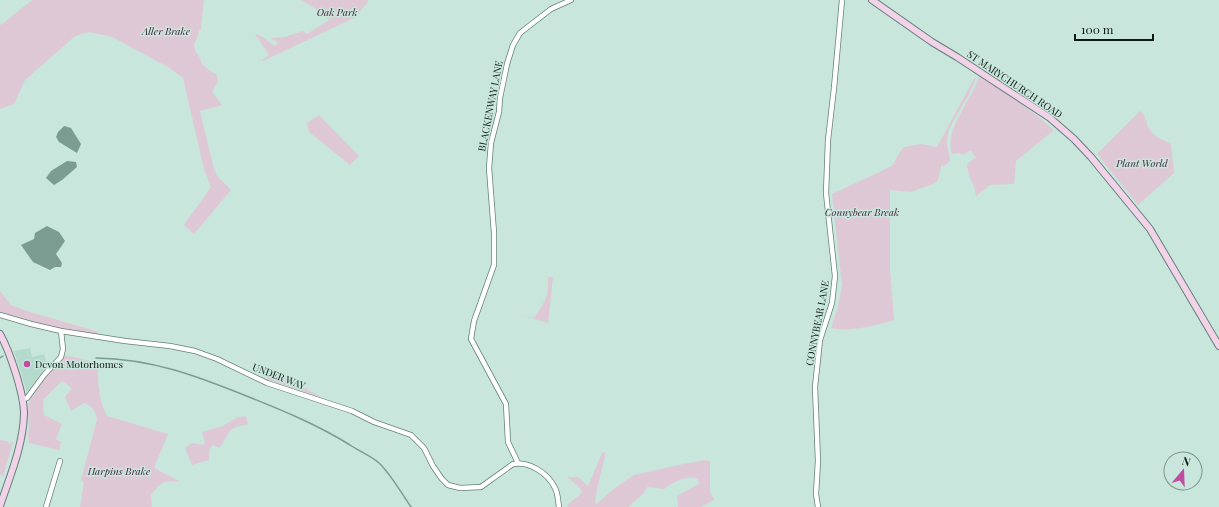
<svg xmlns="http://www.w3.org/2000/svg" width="1219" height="507" viewBox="0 0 1219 507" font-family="'Playfair Display',serif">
  <rect width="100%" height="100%" fill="#c8e6dc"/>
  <path fill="#b4d9cd" d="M30,348L32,357L44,354L47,365L27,392L14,351Z"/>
  <path fill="#dfc8d6" d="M32,0H204L201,29L199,30L198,36L194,44L195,51L199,56L202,64L210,71L216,74L218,81L212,92L222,105L200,111L214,169L217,176L231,190L194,234L184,225L211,187L204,169L183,78L168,67L112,37L89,32L81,34L74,37L25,80L14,104L0,109V23L1,25Z
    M301,0H368V2L354,18L263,61L262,60L269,55L255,34H256C263,35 268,43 276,46L278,42L271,39L272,38L285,37L303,31L307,34L329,20L319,11Z
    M976,75C973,97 949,119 947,140C946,147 950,154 950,161L943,167V165L941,166L938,181L933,184L911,192L890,190V270L894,320C873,326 852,332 831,328L838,307L842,285L832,194L892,166L900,152L904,147L921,144L937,147Z
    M979,76C1005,93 1031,109 1054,130L1016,161L1014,184L990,185L976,196L974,186L969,176L967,166L968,163L976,157L970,150L964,155L958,153L952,154C943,129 973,100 979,76Z
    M1140,111C1147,115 1145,124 1150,130C1156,139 1163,139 1171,144L1174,173L1138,205L1097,154Z
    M319,115L359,156L350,165L309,132L307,123Z
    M548,277H553L548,323L521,315L534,318C545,301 549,298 548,277Z
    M0,291L11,305L30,312L99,332L93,336L71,332L0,315Z
    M65,355L98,363C98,382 98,399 107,416L168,434L154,468L181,482C163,480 162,481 151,495L152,507H80L84,482L81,480L97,419C95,411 93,406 84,403L71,411L65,397L72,388L62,381L43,400L44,415L62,424L56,439L61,442L59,450L29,443C27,436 29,432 29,425C29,417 27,410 29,403C31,389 55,366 65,355Z
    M271,376H283L323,398L266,379Z
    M246,416L248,425C227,426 230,434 219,448L213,445L210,448L209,460L192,465L185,448L192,443L203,445L205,442L202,432L223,426L238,417Z
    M0,440L9,442L8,443L10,444L11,442H13L3,477L0,474Z
    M606,452L597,489L595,505L615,488L634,475L683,464L706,460L710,461V492L714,500L701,507H678L677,496L699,484L698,479C686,475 674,482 664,489L647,487L644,493L628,507H567C570,500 578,498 582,492L577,485L567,477H578L588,486L602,453Z"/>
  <path fill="#7a9c91" d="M64,126L71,128L81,144L77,153L59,142L56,137L58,132Z
    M67,161L76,162L77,167L62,180L54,185L46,178L51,171Z
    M47,226L59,232L65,241L56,254L62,263L61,267H55L50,270L33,262L21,245L34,239L35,233Z"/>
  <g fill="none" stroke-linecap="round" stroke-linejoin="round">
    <path stroke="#7a9c91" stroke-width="1.5" d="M0,358L3,356
      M96,358C153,359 197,376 249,397C284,411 318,425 350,445C359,451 371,456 379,463C390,473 402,494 411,507"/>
    <g stroke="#648077" stroke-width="6">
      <path id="street" d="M0,315L31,324L61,331L125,341L170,346L195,351L217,359L267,383L352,411L374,422L411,435L424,448L433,466L442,479L448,485L460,488L481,487L513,464C529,461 548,473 555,488C558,493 558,501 559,507
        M22,400L27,398L44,375L61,357L63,349L61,331
        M518,463L508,442L506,404L471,339L474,321L494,265V233L489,168L491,143L499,112L500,98L507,64L513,45L520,33L551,9L571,0
        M46,507L60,461
        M818,507L816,494L818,461L815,387L820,340L832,303L835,276L826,193L828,140L834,88L842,0"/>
    </g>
    <g stroke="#648077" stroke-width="8">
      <path id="secondary" d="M872,0L932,42L957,57L1050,118L1074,139L1091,157L1150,229L1219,346
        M0,334C10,352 24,394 24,414C23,446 10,476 0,506"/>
    </g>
    <use href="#street" stroke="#fff" stroke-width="4.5"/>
    <use href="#secondary" stroke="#f1d2e8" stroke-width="6"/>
  </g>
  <circle fill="#c14ba1" stroke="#c8e6dc" stroke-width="1.5" cx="27" cy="364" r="4"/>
  <g text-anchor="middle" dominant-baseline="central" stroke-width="3" stroke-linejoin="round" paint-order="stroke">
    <g font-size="10" font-style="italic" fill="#441d38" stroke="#c8e6dc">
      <text x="337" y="12">Oak Park</text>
      <text x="166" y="31">Aller Brake</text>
      <text x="1142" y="163">Plant World</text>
      <text x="862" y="212">Connybear Break</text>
      <text x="119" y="471">Harpins Brake</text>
    </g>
    <g font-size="10" fill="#0d1815" stroke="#c8e6dc">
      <text transform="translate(1015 84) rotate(34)">ST MARYCHURCH ROAD</text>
      <text transform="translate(490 106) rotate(-79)">BLACKENWAY LANE</text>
      <text transform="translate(817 323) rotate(-79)">CONNYBEAR LANE</text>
      <text transform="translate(279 376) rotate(21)">UNDER WAY</text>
    </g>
    <g font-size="10" fill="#0d1815" stroke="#c8e6dc" text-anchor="start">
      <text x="35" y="364">Devon Motorhomes</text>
    </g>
  </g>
  <g transform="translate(1183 471) rotate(19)"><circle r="19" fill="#c8e6dc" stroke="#7d948c"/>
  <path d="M0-3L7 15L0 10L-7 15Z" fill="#c14ba1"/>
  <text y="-6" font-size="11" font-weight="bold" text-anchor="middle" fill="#0d1815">N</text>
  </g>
  <path d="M1075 34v6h78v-6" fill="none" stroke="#0d1815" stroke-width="2"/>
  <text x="1081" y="34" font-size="12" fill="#0d1815" stroke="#c8e6dc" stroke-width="3" paint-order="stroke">100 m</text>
</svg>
